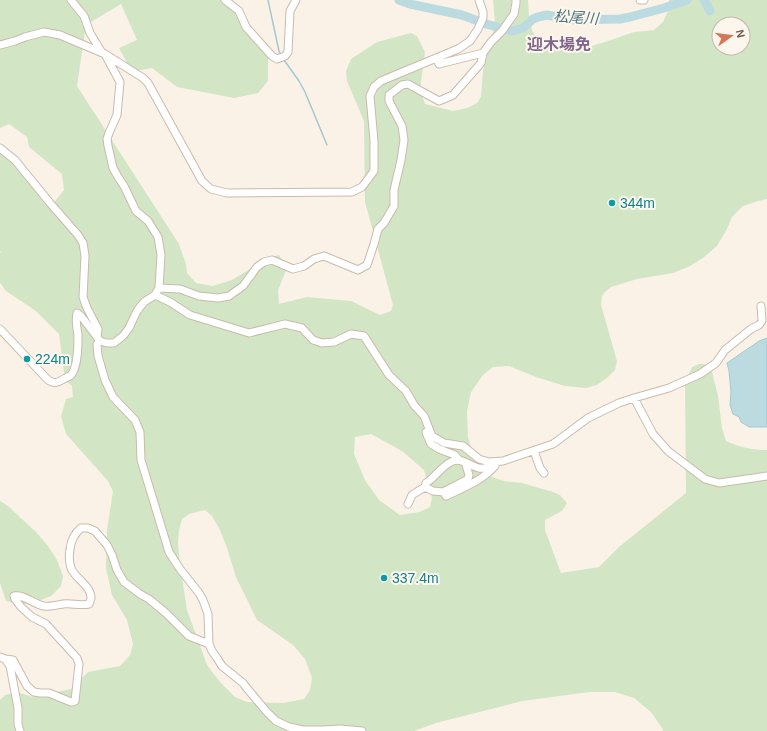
<svg xmlns="http://www.w3.org/2000/svg" width="767" height="731" viewBox="0 0 767 731" font-family="Helvetica,'Noto Sans JP',sans-serif">
  <rect width="100%" height="100%" fill="#faf2e6"/>
  <path fill="#d2e6c6" fill-rule="evenodd" d="M0,0H230L264,47L268,58V81L258,93L234,98L177,87L152,68L132,72L119,48L137,40L121,4L86,25L77,86L179,244L186,264L187,273L196,283L213,286L232,280L268,258L279,255L287,268L278,290L279,304L307,297L351,301L380,315L391,311L393,305L365,202L364,121L347,81L346,71L351,59L377,42L411,33L417,36L425,52L420,90L425,104L453,111L467,108L477,103L481,97L483,71L495,24L493,0H528L529,16L532,30L538,42L543,45L566,50L581,49L608,41L634,32L645,31L654,30L663,22L669,9V0H767V199L758,201L743,206L732,217L727,229L717,246L703,258L690,266L673,273L637,279L611,287L605,292L602,296L601,305L617,361L615,370L607,378L597,385L586,388L565,386L536,377L509,366L493,367L483,375L471,392L467,411L468,437L474,457L483,470L492,477L504,481L522,483L553,492L560,495L567,503L562,511L545,520V530L561,573L599,567L619,547L686,493L685,383L692,367L699,364H706L711,368L718,396L722,428L726,441C739,447 752,450 767,450V731H663L662,728L651,712L634,698L615,692H589L523,701L436,723L414,731H0V700L5,695L17,692L33,697L71,689L88,672L120,666L130,655L133,644L127,620L112,595L106,568L107,530L113,491L108,481L66,434L61,416L66,399L73,397L72,386L65,380L59,334L36,311L6,291L0,283V253L1,252L0,251V147L53,204L64,190L62,174L29,147L27,137L9,124L0,128ZM719,24H743V48H719ZM371,434L402,451L424,470L432,498L430,507L419,512L400,515L379,500L365,480L354,454L355,437ZM205,510L212,516L220,530L227,548L236,577L257,620L293,645L305,659L312,678L310,690L304,699L283,703L247,702L235,697L220,682L207,665L187,610L180,565L178,543L179,530L182,519L189,514Z
    M0,501L8,506L36,532L48,546L57,560L63,576L61,586L51,596L41,600L30,604H17L6,601L0,583Z"/>
  <path fill="#bcdbe1" stroke="#a4c9d2" d="M767,338V427H749L741,422L739,417L733,414L730,405L731,392L729,371L727,363L759,341Z"/>
  <g fill="none" stroke-linecap="round" stroke-linejoin="round">
    <path stroke="#a4c9d2" stroke-width="1.5" d="M268,0L279,51L281,55
      M284,60L299,81L305,92L327,145"/>
    <path stroke="#bcdbe1" stroke-width="9" d="M399,0L410,4L462,15L486,24L512,31L523,28L533,19L538,17L547,15L575,20L620,19L630,17L664,8L687,0
      M704,0L710,11"/>
    <g stroke="#cabaad" stroke-width="9">
      <path id="minor" d="M71,0L84,16L90,33L101,51
        M225,0L239,11L246,27L272,56L277,59L285,56L288,52L290,11L296,0
        M640,0H644
        M0,45L15,41L25,37L44,32L60,35L105,54L143,78L148,83L202,181L211,189L227,193L352,192L362,187L374,171V141L370,96L374,87L381,81L458,49L470,41L478,29L483,18V12L479,0
        M436,58L439,64L483,53
        M0,148L15,160L50,203L78,235L83,243L85,256L83,297L87,308L98,329L97,337
        M159,288L180,289L199,296L218,298L229,296L243,286L257,267L264,262L272,260L293,269L304,266L314,259L324,256L358,270L367,265L374,244L378,229L384,223L394,206V190L401,160L404,140L402,126L389,101V95L402,85L408,84L439,101L453,95L481,63L483,53L491,42L502,31L514,14L516,3V0
        M155,295L170,302L190,315L249,333L285,324L302,328L313,340L322,343L334,342L351,334L364,336L389,375L406,391L414,405L424,416L432,436L444,443L463,446L479,459L489,462L503,461L553,444L588,418L619,403L634,398L669,388L700,374L716,363L725,350L751,329L759,325L762,321L761,306
        M0,329L48,380C54,384 57,383 62,380C65,378 69,377 71,375C78,367 78,346 78,335C77,327 75,321 77,313L81,316L100,341L107,343H114L123,336L129,328L137,311L144,302L155,295L159,288L161,255L158,237L148,221L136,211L124,186L118,177L113,168L108,146L107,139L109,133L117,115L120,82L106,56
        M100,341L97,344L98,356L105,380L113,397L135,420L140,432L141,460L169,552L180,569L199,593L203,600L208,614L209,644L212,651L217,658L222,666L243,683L246,687L266,711L276,721L289,727L303,730H323L340,729L362,731
        M634,398L653,434L668,451L705,479L719,483L767,476
        M426,432L427,435L431,444L439,449L455,455L459,460
        M534,451L540,468L544,473
        M425,487L433,491L443,492L468,479L469,475L465,462
        M446,496C463,488 483,480 495,466
        M408,504L412,495L425,487L426,483C436,477 442,465 453,461C462,457 471,467 479,468C484,469 488,467 492,466L495,462
        M0,657L5,659L13,660L27,686L34,692L40,693H49L71,702L75,701L79,664L77,658L46,624L32,617L21,607L15,599L14,596C24,594 35,605 44,606C50,607 58,605 63,604C72,603 80,606 89,604C89,604 91,599 91,598C91,585 75,579 71,568C69,562 69,555 70,549C71,540 74,534 81,528H88L95,531L107,545L112,555L117,570L124,582L140,594L149,599L167,614L189,636L209,644
        M5,659L10,666L18,708V724L20,731"/>
    </g>
    <use href="#minor" stroke="#fff" stroke-width="7"/>
  </g>
  <g fill="#0f9aa8" stroke="#fdf6ec" stroke-width="1.5">
    <circle cx="612" cy="203" r="4"/>
    <circle cx="27" cy="359" r="4"/>
    <circle cx="384" cy="578" r="4"/>
  </g>
  <g text-anchor="middle" dominant-baseline="central" stroke-width="4" stroke-linejoin="round" paint-order="stroke">
    <g font-size="14" fill="#0d838f" stroke="#fdf6ec" text-anchor="start">
      <text x="620" y="203">344m</text>
      <text x="35" y="359">224m</text>
      <text x="392" y="578">337.4m</text>
    </g>
    <g font-size="15" font-style="italic" fill="#4a7680" stroke="#fdf6ec">
      <text transform="translate(576 17) rotate(4)">松尾川</text>
    </g>
    <g font-size="16" font-weight="bold" fill="#80668c" stroke="#fdf6ec">
      <text x="559" y="44">迎木場免</text>
    </g>
  </g>
  <g transform="translate(731 36) rotate(76)"><circle r="19" fill="#fdf6ec" stroke="#c5b8ad"/>
  <path d="M0-3L7 15L0 10L-7 15Z" fill="#d67758"/>
  <text y="-6" font-size="11" font-weight="bold" text-anchor="middle" fill="#705b4e">N</text>
  </g>
</svg>
